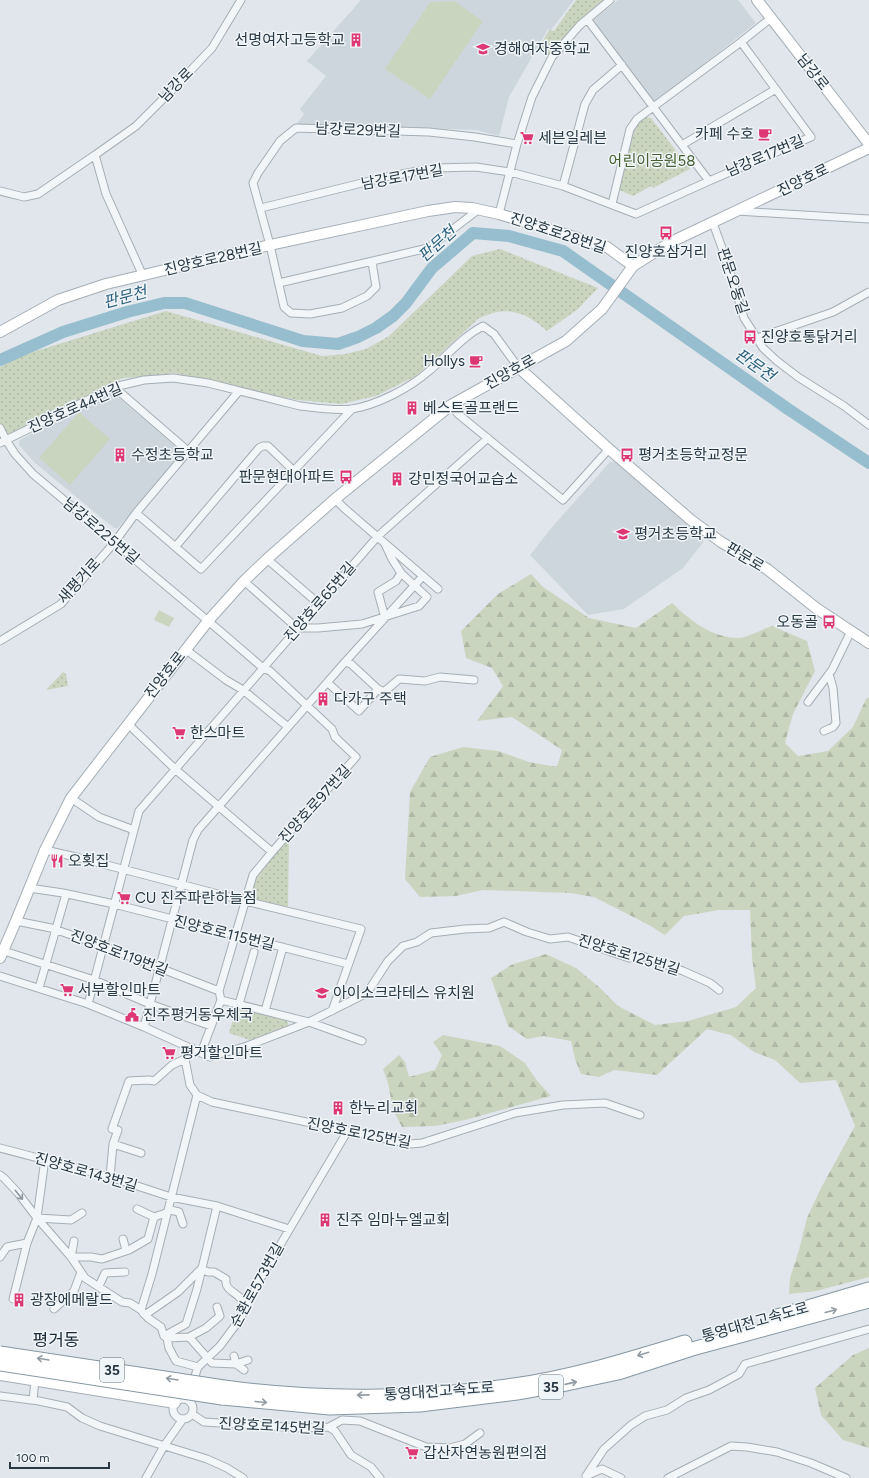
<svg xmlns="http://www.w3.org/2000/svg" width="869" height="1478" viewBox="0 0 869 1478" font-family="Figtree,'Noto Sans KR',sans-serif">
  <defs>
    <pattern id="forest-firs" width="22" height="20" patternUnits="userSpaceOnUse"><rect width="22" height="20" fill="#cad5c0"/><path d="M5 1l3.5 6h-7zM16 11l3.5 6h-7z" fill="#aeb8a6"/></pattern>
    <pattern id="park-dots" width="8" height="8" patternUnits="userSpaceOnUse"><rect width="8" height="8" fill="#cad5c0"/><path d="M2 2h.1M6 6h.1" fill="none" stroke="#aeb8a6" stroke-width="1.8" stroke-linecap="round"/></pattern>
  </defs>
  <rect width="100%" height="100%" fill="#e0e6eb"/>
  <path fill="#ced6dd" d="M361,0H574L551,30L548,29L509,97L499,136L476,130L297,124L304,114L300,109L326,76L307,61Z
    M618,0H738L756,23L653,104L591,22Z
    M113,393L179,449V456L118,528H114L35,463L19,445L20,440L107,394Z
    M610,462H617L693,527L704,541L683,568L624,609L588,615L530,555L553,526Z"/>
  <path fill="#cad5c0" d="M454,1L483,21L430,99L385,69L430,2Z
    M79,412L110,439L70,485L39,458Z
    M159,610L174,618L169,627L154,620Z"/>
  <path fill="url(#forest-firs)" d="M531,574L543,587L589,618L636,628L672,603C691,621 712,638 739,638C748,637 763,629 772,626L807,641L815,671L793,714L785,743L798,756L828,751L853,727L866,699L869,697V1277L816,1291L789,1294L790,1278L799,1250L807,1218L821,1188L855,1126L836,1080L800,1083L775,1060L754,1052L731,1035L707,1029L657,1075L614,1070L599,1077L581,1074L575,1059L571,1041L544,1036L527,1039L508,1026L491,978L511,965L546,954L576,968L599,987L618,1006L655,1025L688,1021L736,1007L756,988L752,957L750,910H719L684,916L665,935L649,925L594,897L570,893L483,890L456,896L420,897L405,879L410,792L430,757L463,747L498,751L529,762L557,767L562,750L512,717L477,721L503,686L492,668L466,658L461,631L498,594Z
    M443,1035L500,1046L525,1063L538,1082L551,1096L465,1120L435,1126L402,1127L393,1110L388,1083L383,1069L399,1055L405,1062L409,1077L435,1070L442,1055L433,1042Z
    M869,1348V1448L843,1440L821,1415L815,1388L853,1355Z"/>
  <path fill="url(#park-dots)" d="M576,0H605L585,17L548,55L539,48L549,30L554,31Z
    M644,117L651,118L690,169L653,188L651,186L633,196L617,189L633,131Z
    M500,249L598,288L578,309L547,331C525,311 506,305 478,319L416,376L376,396L341,404L297,400L174,373L144,377L122,378L111,385L0,439V367L23,355L166,311L322,356L345,354L366,349L389,336L472,256Z
    M63,672L66,674L68,686L46,690Z
    M289,838L288,909L249,899L255,876Z
    M237,1007L287,1021L289,1026L250,1040L229,1033Z"/>
  <g fill="none" stroke-linecap="round" stroke-linejoin="round">
    <path stroke="#97bece" stroke-width="12" d="M0,360L63,332L127,312L164,303H185L303,341L338,344L358,337L376,328L393,316L406,303L432,268L473,233L509,236L563,251L788,409L869,463"/>
    <g stroke="#a5aeb6" stroke-width="9">
      <path id="street" d="M587,19L709,181
        M682,145L776,89
        M563,186L585,104L593,90L622,65
        M0,191L24,197L38,194L95,155
        M612,204L630,129L637,119L741,42L771,18
        M261,208L386,177L434,168L476,167L510,172L563,186L636,214L709,181L811,137L741,42
        M737,211L869,219
        M499,214L517,144L532,97L552,57L580,25L610,0
        M713,223L726,259L744,318L763,348L777,361L798,377L844,406L869,425
        M372,262L376,287L367,296L342,308L310,314L291,313L284,307L270,245L253,183L258,173L280,141L296,128L429,132L475,137L517,144
        M143,276L106,194L95,155L136,126L175,87L212,48L241,0
        M279,283L428,248L478,210
        M757,338L833,312L869,292
        M114,387L188,451
        M451,405L458,414L563,500L609,449
        M0,428L6,440L114,387L144,380L173,378L208,383L300,406C317,408 336,411 352,409C377,405 410,388 429,371C447,356 462,337 483,326L494,334L518,367
        M0,443L6,440L15,454L33,474L220,631L263,668L270,671L332,729L335,737L356,757L272,852L175,769L128,724
        M335,499L344,508L438,589
        M136,513L201,569L352,409
        M176,546L259,448L263,446H268L294,471
        M267,559L319,604
        M244,581L297,628H318L362,624L419,606L427,597L401,573
        M385,618L378,592L396,581L401,573L392,559L385,544
        M0,641L61,604L114,543L136,513L239,391
        M185,649L226,680L243,690L288,727
        M345,662L423,576
        M328,683L359,711L378,689
        M808,702L832,670L851,631
        M824,731L833,727L836,723L833,688L829,674
        M71,798L99,817L134,830
        M45,850L76,857L245,901L361,929L332,1011
        M29,888L63,893L114,904L348,964
        M16,921L51,928L103,946L219,991
        M4,951L94,980L150,1004L211,1026
        M0,976L88,1004L144,1027L210,1057L247,1046L309,1022L362,1041
        M39,988L66,894
        M221,1000L309,1022L367,993L388,961L403,946L417,942L431,933L465,929L489,928L504,922L527,932L550,939L568,937L629,958L642,956L683,971L710,983L719,990
        M88,1004L139,811L378,536L488,438
        M239,1004L254,952
        M265,1011L283,947
        M144,1027L193,840L198,830L345,662L351,664L378,689L384,692L399,679L425,681L440,677L474,680
        M192,1048L185,1059L190,1085L197,1095L212,1102L410,1144L422,1143L515,1113L563,1105L605,1103L640,1115
        M201,1053L221,1000L219,991L253,875L272,852
        M113,1144L141,1153
        M0,1148L110,1177L171,1197L217,1206L289,1229
        M0,1175L4,1178L18,1193L37,1218L71,1257L85,1278L122,1302L130,1303L141,1310L148,1318L161,1327L164,1336L186,1324L197,1289L217,1206
        M110,1177L113,1144L118,1130L112,1129L129,1081L149,1080L154,1081L172,1065L185,1059
        M137,1209L154,1217
        M37,1218L71,1220L82,1213
        M123,1239L126,1250
        M74,1241L71,1257H91L102,1259L129,1250L148,1239L154,1217L166,1213L170,1210L179,1212L183,1224
        M0,1257L7,1247L27,1243
        M201,1269L208,1272H214L226,1279C224,1290 236,1292 241,1299C243,1301 245,1305 246,1307
        M99,1286L105,1273L125,1272
        M13,1299L27,1243L37,1218L45,1159
        M54,1309L74,1291L81,1272
        M141,1310L152,1274L197,1095
        M143,1313L145,1315L178,1292L201,1269
        M164,1336L167,1338L169,1348L176,1361L198,1367
        M189,1337L206,1328L220,1316L217,1307
        M167,1338L189,1337L212,1363L236,1364L234,1356
        M244,1370L236,1364L248,1360
        M0,1396L39,1401L67,1407L82,1418L100,1426L207,1459L227,1468L243,1478
        M173 1409a10 10 0 1 1 20 0a10 10 0 1 1-20 0Z
        M33,1400L35,1380
        M187,1400L198,1367L220,1346L240,1319L263,1274L347,1132
        M192,1414L204,1422L301,1428L329,1427L335,1431L351,1455L371,1467L380,1478
        M329,1427L342,1420L360,1421L426,1447L450,1448L465,1444L480,1433
        M586,1476L604,1449L631,1425L645,1416L667,1410L686,1398L709,1390L739,1374L745,1364L869,1329
        M586,1476L602,1469L621,1478
        M146,1478L164,1446L183,1419
        M668,1478L731,1446L747,1447L777,1452L811,1463L846,1478"/>
    </g>
    <g stroke="#a5aeb6" stroke-width="12">
      <path id="secondary" d="M757,0L869,144
        M0,332L58,300L106,284L270,245L428,211L455,207L472,208L499,214L607,247L633,266
        M518,367L609,449L691,520L721,542L767,569L816,608L869,643
        M0,958L16,921L45,850L71,798L208,621L244,581L267,559L335,499L451,405L566,341L602,309L633,266L671,242L869,148
        M0,1375L175,1403"/>
    </g>
    <g stroke="#8697a3" stroke-width="15">
      <path id="highway" d="M777,1316L869,1289
        M224,1387C318,1400 420,1399 514,1385C572,1377 629,1359 685,1342
        M222,1398L330,1408L420,1405L517,1393L562,1385L618,1373L692,1349L869,1301"/>
    </g>
    <use href="#street" stroke="#f3f6f8" stroke-width="7"/>
    <use href="#secondary" stroke="#fff" stroke-width="10"/>
    <use href="#highway" stroke="#fff" stroke-width="13"/>
    <g stroke="#8697a3" stroke-width="15" stroke-linecap="butt">
      <path id="highway-bridge" d="M0,1353L224,1387
        M0,1364L222,1398"/>
    </g>
    <use href="#highway-bridge" stroke="#fff" stroke-width="13"/>
  </g>
  <defs><path id="oneway-shaft" d="M-6 0H5M1.5-3L5.5 0L1.5 3" fill="none" stroke-width="1.6" stroke-linecap="round" stroke-linejoin="round"/></defs>
  <use stroke="#8d979e" href="#oneway-shaft" transform="translate(19 1195) rotate(51)"/>
  <g stroke="#939ca2">
    <use href="#oneway-shaft" transform="translate(831 1311) rotate(-15)"/>
    <use href="#oneway-shaft" transform="translate(643 1354) rotate(163)"/>
    <use href="#oneway-shaft" transform="translate(43 1359) rotate(-171)"/>
    <use href="#oneway-shaft" transform="translate(172 1379) rotate(-171)"/>
    <use href="#oneway-shaft" transform="translate(571 1383) rotate(-13)"/>
    <use href="#oneway-shaft" transform="translate(363 1395) rotate(179)"/>
    <use href="#oneway-shaft" transform="translate(261 1402) rotate(5)"/>
  </g>
  <defs>
    <g id="building-bare" transform="scale(1.08)"><path d="M-4-6H4V6H1V3H-1V6H-4ZM-2.5-4.3h1.7v1.8h-1.7ZM.8-4.3h1.7v1.8H.8ZM-2.5-1h1.7V.8h-1.7ZM.8-1h1.7V.8H.8Z" fill="#dd3873" stroke="#f0f5f8" stroke-width="2.5" paint-order="stroke"/></g>
    <g id="school-bare" transform="scale(1.08)"><path d="M0-5L7-2L0 1L-7-2ZM-4 1L0 2.5L4 1V4Q0 6-4 4Z" fill="#dd3873" stroke="#f0f5f8" stroke-width="2.5" paint-order="stroke"/></g>
    <g id="cafe-bare" transform="scale(1.08)"><path d="M-5.5-4.5H6V0H3Q3 3.5 0 3.5H-2.5Q-5.5 3.5-5.5 0ZM3-3.2v2h1.7v-2ZM-6 4.5H4V6H-6Z" fill="#dd3873" stroke="#f0f5f8" stroke-width="2.5" paint-order="stroke"/></g>
    <g id="supermarket-bare" transform="scale(1.08)"><path d="M-6-5.5h2.5l.6 2H6L4.5 2H-2.5L-4.4-4H-6ZM-1.5 3.2a1.3 1.3 0 1 0 .1 0ZM3 3.2a1.3 1.3 0 1 0 .1 0Z" fill="#dd3873" stroke="#f0f5f8" stroke-width="2.5" paint-order="stroke"/></g>
    <g id="bus-bare" transform="scale(1.08)"><path d="M-5-6H5V4H4V6H2V4H-2V6H-4V4H-5ZM-3.5-4V0h7V-4ZM-3.5 1.2v1.5H-2V1.2ZM2 1.2v1.5H3.5V1.2Z" fill="#dd3873" stroke="#f0f5f8" stroke-width="2.5" paint-order="stroke"/></g>
    <g id="restaurant-bare" transform="scale(1.08)"><path d="M-5-6h1v4h1v-4h1v4h1v-4h1v5L-1.5 .5V6h-2V.5L-5-1ZM5-6V6H3V1.5H1.5Q1.5-4 5-6Z" fill="#dd3873" stroke="#f0f5f8" stroke-width="2.5" paint-order="stroke"/></g>
    <g id="civic-bare" transform="scale(1.08)"><path d="M-.6-6.5H3V-4.5H.6V-3L4-1V1h2V6H-6V1h2V-1L-.6-3ZM-1.2 2.5V6h2.4V2.5Z" fill="#dd3873" stroke="#f0f5f8" stroke-width="2.5" paint-order="stroke"/></g>
  </defs>
  <g fill-rule="evenodd">
    <use href="#building-bare" x="356" y="40"/>
    <use href="#school-bare" x="483" y="49"/>
    <use href="#cafe-bare" x="765" y="134"/>
    <use href="#supermarket-bare" x="527" y="138"/>
    <use href="#bus-bare" x="666" y="233"/>
    <use href="#bus-bare" x="750" y="337"/>
    <use href="#cafe-bare" x="476" y="361"/>
    <use href="#building-bare" x="412" y="408"/>
    <use href="#building-bare" x="120" y="455"/>
    <use href="#bus-bare" x="627" y="455"/>
    <use href="#bus-bare" x="346" y="477"/>
    <use href="#building-bare" x="397" y="479"/>
    <use href="#school-bare" x="623" y="534"/>
    <use href="#bus-bare" x="829" y="622"/>
    <use href="#building-bare" x="323" y="699"/>
    <use href="#supermarket-bare" x="179" y="733"/>
    <use href="#restaurant-bare" x="57" y="861"/>
    <use href="#supermarket-bare" x="124" y="898"/>
    <use href="#supermarket-bare" x="67" y="990"/>
    <use href="#school-bare" x="322" y="993"/>
    <use href="#civic-bare" x="132" y="1015"/>
    <use href="#supermarket-bare" x="169" y="1053"/>
    <use href="#building-bare" x="338" y="1108"/>
    <use href="#building-bare" x="325" y="1220"/>
    <use href="#building-bare" x="19" y="1300"/>
    <use href="#supermarket-bare" x="412" y="1453"/>
  </g>
  <g text-anchor="middle" dominant-baseline="central" stroke-width="3" stroke-linejoin="round" paint-order="stroke">
    <g fill="#f0f5f8" stroke="#63717a" stroke-width="1">
      <rect x="100" y="1358" width="24" height="24" rx="3"/>
      <rect x="539" y="1375" width="24" height="24" rx="3"/>
    </g>
    <g font-size="14" font-weight="bold" fill="#273844">
      <text x="112" y="1370">35</text>
      <text x="551" y="1387">35</text>
    </g>
    <g font-size="15" fill="#273844" stroke="#f0f5f8" text-anchor="start">
      <text x="345" y="40" text-anchor="end">선명여자고등학교</text>
      <text x="494" y="49">경해여자중학교</text>
      <text x="754" y="134" text-anchor="end">카페 수호</text>
      <text x="538" y="138">세븐일레븐</text>
      <text x="666" y="252" text-anchor="middle">진양호삼거리</text>
      <text x="761" y="337">진양호통닭거리</text>
      <text x="465" y="361" text-anchor="end">Hollys</text>
      <text x="423" y="408">베스트골프랜드</text>
      <text x="131" y="455">수정초등학교</text>
      <text x="638" y="455">평거초등학교정문</text>
      <text x="335" y="477" text-anchor="end">판문현대아파트</text>
      <text x="408" y="479">강민정국어교습소</text>
      <text x="634" y="534">평거초등학교</text>
      <text x="818" y="622" text-anchor="end">오동골</text>
      <text x="334" y="699">다가구 주택</text>
      <text x="190" y="733">한스마트</text>
      <text x="68" y="861">오횟집</text>
      <text x="135" y="898">CU 진주파란하늘점</text>
      <text x="78" y="990">서부할인마트</text>
      <text x="333" y="993">아이소크라테스 유치원</text>
      <text x="143" y="1015">진주평거동우체국</text>
      <text x="180" y="1053">평거할인마트</text>
      <text x="349" y="1108">한누리교회</text>
      <text x="336" y="1220">진주 임마누엘교회</text>
      <text x="30" y="1300">광장에메랄드</text>
      <text x="423" y="1453">갑산자연농원편의점</text>
    </g>
    <g font-size="15" fill="#273844" stroke="#f0f5f8">
      <text transform="translate(813 72) rotate(52)">남강로</text>
      <text transform="translate(176 85) rotate(-46)">남강로</text>
      <text transform="translate(358 130) rotate(2)">남강로29번길</text>
      <text transform="translate(765 156) rotate(-23)">남강로17번길</text>
      <text transform="translate(402 177) rotate(-10)">남강로17번길</text>
      <text transform="translate(803 180) rotate(-26)">진양호로</text>
      <text transform="translate(558 233) rotate(18)">진양호로28번길</text>
      <text transform="translate(213 259) rotate(-13)">진양호로28번길</text>
      <text transform="translate(733 281) rotate(72)">판문오동길</text>
      <text transform="translate(510 372) rotate(-29)">진양호로</text>
      <text transform="translate(75 408) rotate(-24)">진양호로44번길</text>
      <text transform="translate(101 531) rotate(40)">남강로225번길</text>
      <text transform="translate(745 557) rotate(31)">판문로</text>
      <text transform="translate(79 581) rotate(-48)">새평거로</text>
      <text transform="translate(320 602) rotate(-49)">진양호로65번길</text>
      <text transform="translate(165 675) rotate(-52)">진양호로</text>
      <text transform="translate(315 804) rotate(-48)">진양호로97번길</text>
      <text transform="translate(224 933) rotate(14)">진양호로115번길</text>
      <text transform="translate(119 953) rotate(21)">진양호로119번길</text>
      <text transform="translate(629 955) rotate(17)">진양호로125번길</text>
      <text transform="translate(359 1133) rotate(11)">진양호로125번길</text>
      <text transform="translate(86 1172) rotate(16)">진양호로143번길</text>
      <text transform="translate(257 1285) rotate(-61)">순환로573번길</text>
      <text transform="translate(755 1322) rotate(-16)">통영대전고속도로</text>
      <text transform="translate(439 1391) rotate(-4)">통영대전고속도로</text>
      <text transform="translate(272 1426) rotate(3)">진양호로145번길</text>
    </g>
    <g font-size="15" fill="#456132" stroke="#f0f5f8">
      <text x="652" y="161">어린이공원58</text>
    </g>
    <g font-size="16" font-style="italic" fill="#2c617d" stroke="#f0f5f8">
      <text transform="translate(437 244) rotate(-42)">판문천</text>
      <text transform="translate(125 297) rotate(-15)">판문천</text>
      <text transform="translate(755 365) rotate(35)">판문천</text>
    </g>
    <g font-size="17" fill="#192835" stroke="#f0f5f8">
      <text x="56" y="1340">평거동</text>
    </g>
  </g>
  <path d="M10 1462v6h99v-6" fill="none" stroke="#273844" stroke-width="2"/>
  <text x="16" y="1462" font-size="12" fill="#273844" stroke="#f0f5f8" stroke-width="3" paint-order="stroke">100 m</text>
</svg>
